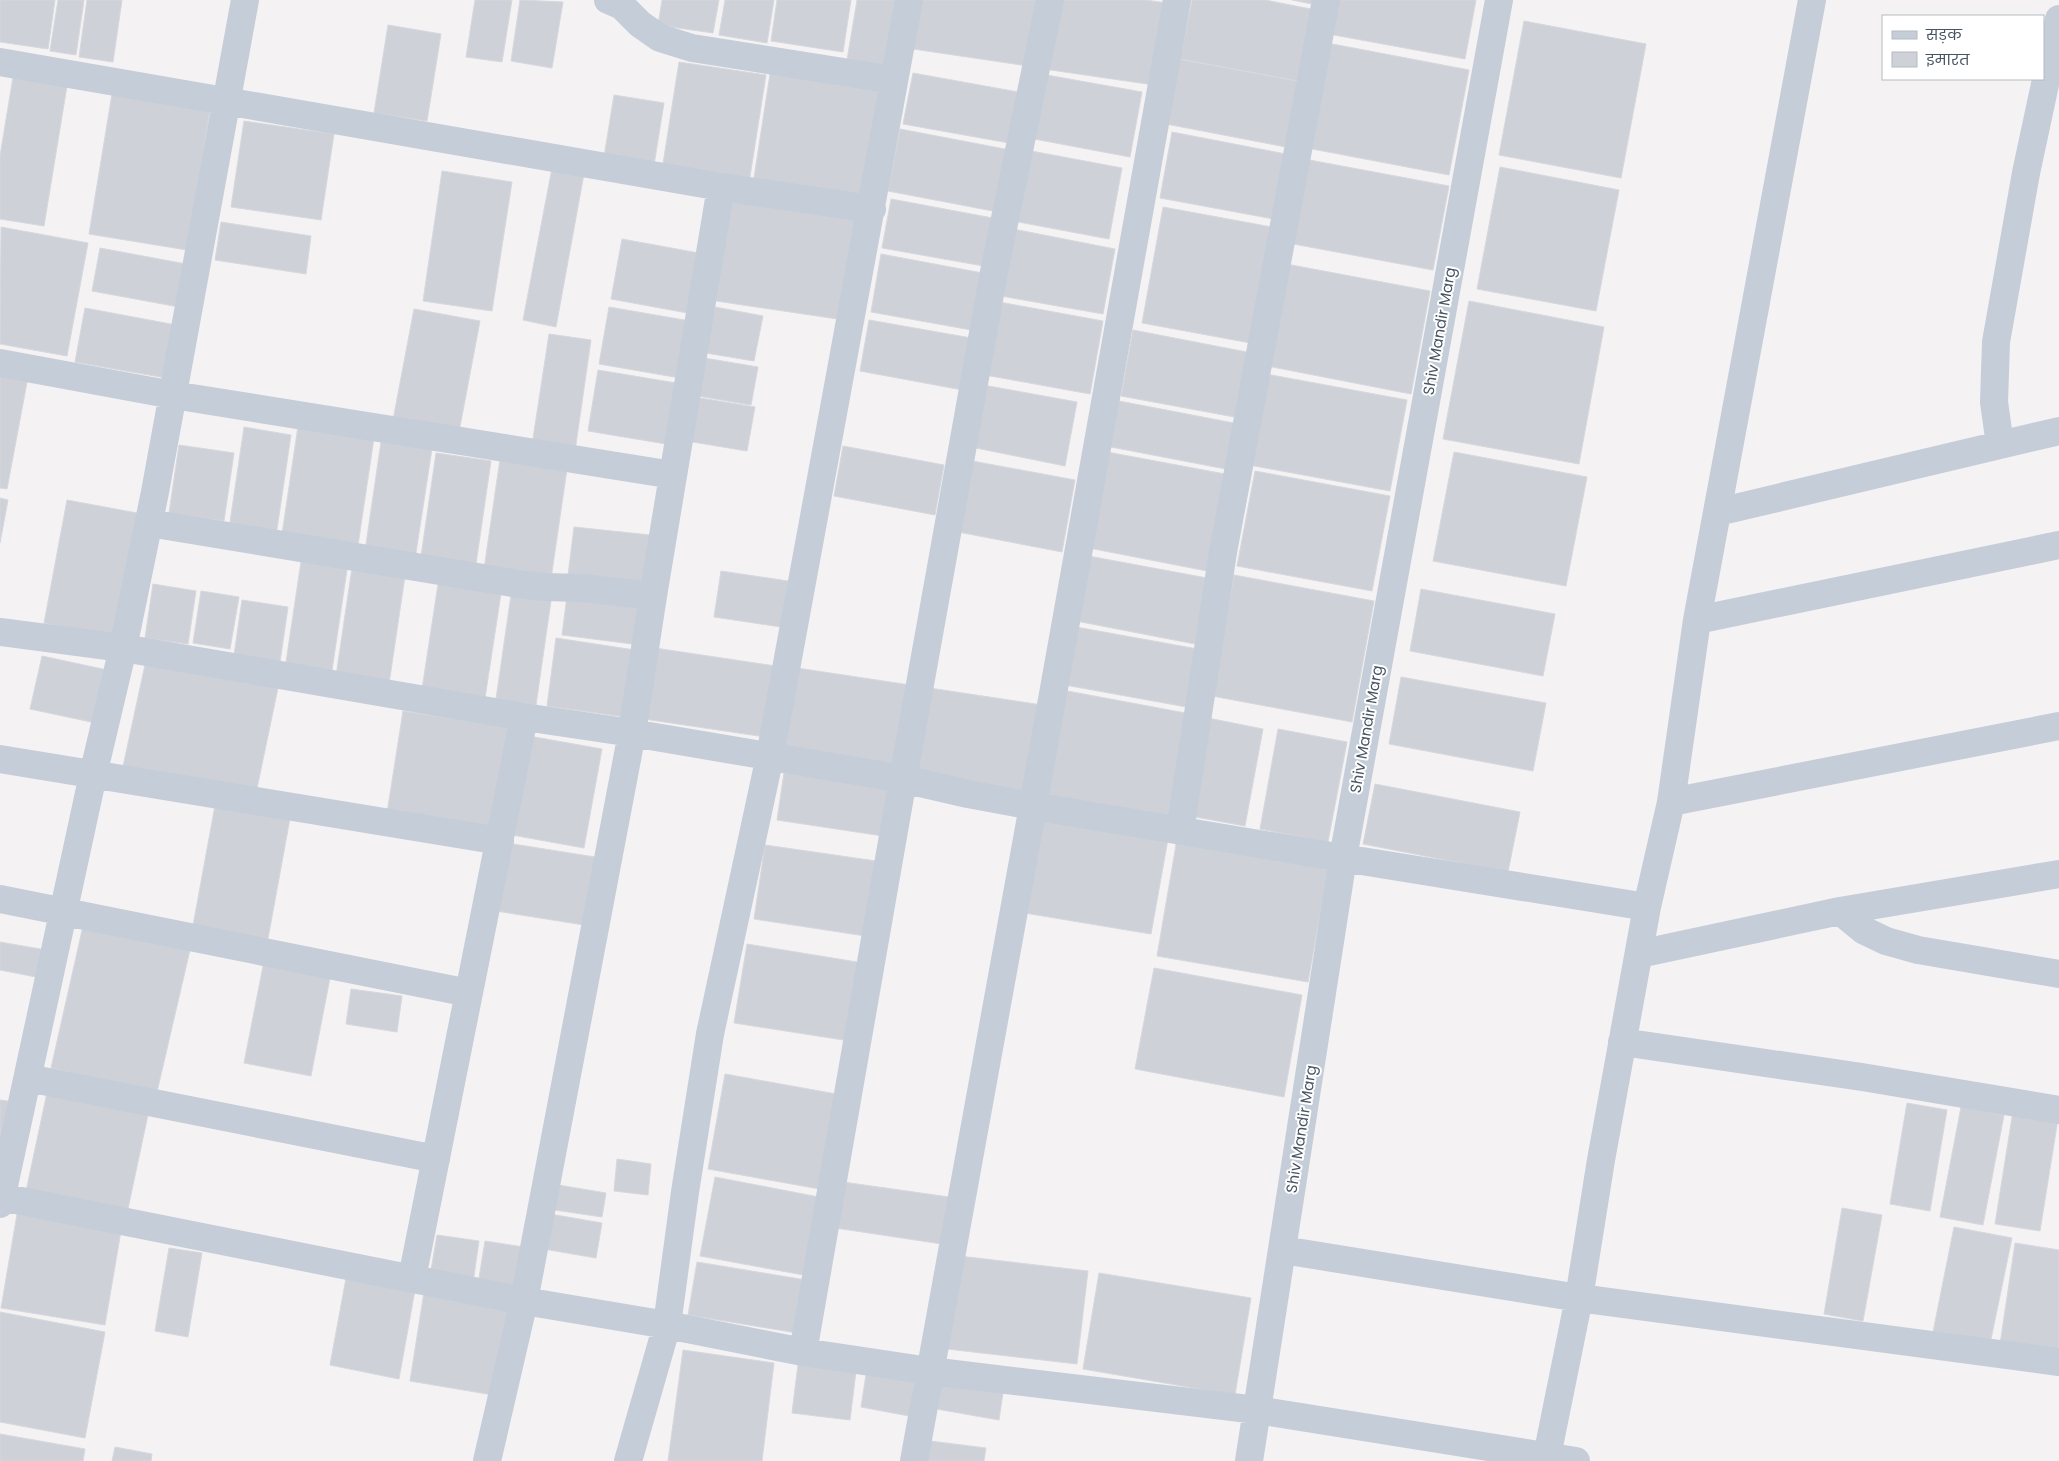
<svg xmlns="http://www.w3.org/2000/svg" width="2059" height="1461" viewBox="0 0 2059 1461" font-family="Poppins,'Noto Sans Devanagari',sans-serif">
  <rect width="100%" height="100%" fill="#f4f2f2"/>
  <path fill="#ced1d8" stroke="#d6d8de" d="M0,0H55L48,49L0,42Z
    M58,0H84L76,55L50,51Z
    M87,0H122L113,62L79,57Z
    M475,0H512L502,62L466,57Z
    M520,0L563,2L552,68L511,61Z
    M662,0H719L713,33L658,25Z
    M725,0H774L767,43L719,35Z
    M777,0H851L843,52L771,41Z
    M857,0H896L886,66L847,60Z
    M921,0H1037L1028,66L913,49Z
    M1054,0H1145L1167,3L1154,85L1044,69Z
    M1192,0H1265L1316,10L1303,82L1180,59Z
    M1292,0H1318L1317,5Z
    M1329,0H1476L1465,59L1323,33Z
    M1524,21L1646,44L1621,178L1499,155Z
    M388,25L441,34L427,121L374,113Z
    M1322,42L1469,70L1449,175L1302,147Z
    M1178,59L1303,82L1291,148L1166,124Z
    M679,62L766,75L749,183L662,170Z
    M913,73L1018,92L1009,143L903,124Z
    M770,74L882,90L866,200L753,184Z
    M1041,74L1142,92L1130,157L1029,138Z
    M13,77L67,86L44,226L0,219V156Z
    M112,94L210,110L187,250L89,234Z
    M614,95L664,103L654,165L604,157Z
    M244,121L334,134L321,220L231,207Z
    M900,129L1010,150L998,212L888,191Z
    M1172,132L1291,155L1279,220L1160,198Z
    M1026,150L1122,168L1109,239L1013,221Z
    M1304,159L1449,186L1433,270L1288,243Z
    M1500,167L1619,190L1596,311L1477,289Z
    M552,168L584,174L556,327L523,320Z
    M442,171L512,182L492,311L423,301Z
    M731,197L860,216L844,320L716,301Z
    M891,199L998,219L989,267L882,248Z
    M1163,207L1277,228L1256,344L1142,323Z
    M221,222L311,236L306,274L215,260Z
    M1,227L88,243L67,356L0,344Z
    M1013,229L1115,249L1103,314L1001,296Z
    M622,239L704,254L693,314L611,299Z
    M100,248L186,264L179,307L92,291Z
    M881,254L988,274L977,331L871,312Z
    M1286,264L1430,291L1411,394L1267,366Z
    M1469,301L1604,327L1579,464L1443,439Z
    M999,302L1103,321L1090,394L985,375Z
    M609,307L690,321L680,378L599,364Z
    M715,307L763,316L754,361L706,353Z
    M85,308L176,325L166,378L75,362Z
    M414,309L480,321L459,432L393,420Z
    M869,320L977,339L968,391L860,371Z
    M1133,330L1257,354L1245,419L1121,396Z
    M549,334L591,340L575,451L532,445Z
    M704,358L758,367L751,405L698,396Z
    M598,370L682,384L672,445L588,431Z
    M0,372L28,377L7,489L0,488Z
    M1266,374L1407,400L1390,491L1249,465Z
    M983,385L1077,402L1065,466L971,447Z
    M694,397L755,407L747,451L687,441Z
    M1119,401L1239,424L1231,470L1111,447Z
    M298,426L374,438L357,552L281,541Z
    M244,427L291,435L276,536L229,529Z
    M381,442L432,449L415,559L365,551Z
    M179,445L234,453L224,521L169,513Z
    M843,446L944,465L935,515L834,496Z
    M1107,452L1225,474L1207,571L1089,548Z
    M1454,452L1587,477L1566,586L1433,561Z
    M436,453L491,461L475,571L420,563Z
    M500,459L567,469L550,586L483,576Z
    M967,460L1075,480L1062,552L953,531Z
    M1255,471L1390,496L1372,591L1237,566Z
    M0,498L8,500L0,543Z
    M67,500L137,513L114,637L44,623Z
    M574,527L650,535L644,592L567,583Z
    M302,555L348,563L331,677L285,669Z
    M1083,555L1207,578L1195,644L1071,620Z
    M352,568L405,576L389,684L336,676Z
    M721,571L788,581L781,627L714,617Z
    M1234,575L1374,601L1352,722L1212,696Z
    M439,578L502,587L485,698L422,689Z
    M153,584L196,591L188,644L145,638Z
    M512,588L552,594L536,705L496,699Z
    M568,588L646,598L640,645L562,635Z
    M1421,589L1555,614L1543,676L1410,651Z
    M201,591L239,597L230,649L193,643Z
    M242,600L288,607L280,662L234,655Z
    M1076,627L1203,650L1192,708L1065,685Z
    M556,638L635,650L625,717L547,706Z
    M655,648L782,667L772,738L644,719Z
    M42,656L107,670L96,723L30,709Z
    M146,660L278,688L255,798L122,771Z
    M797,668L910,685L899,767L785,750Z
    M1401,677L1546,703L1533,771L1389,744Z
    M923,687L1042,705L1029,791L911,773Z
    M1062,690L1196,715L1177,820L1043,795Z
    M403,711L513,728L497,830L387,813Z
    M1203,717L1263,729L1245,826L1185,815Z
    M1278,729L1347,742L1328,842L1260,829Z
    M529,736L602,749L584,848L512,835Z
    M785,766L891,782L883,836L777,820Z
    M1375,784L1520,812L1508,872L1363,844Z
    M216,800L291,813L267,944L192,931Z
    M1035,817L1168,839L1151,934L1019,912Z
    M1177,839L1329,864L1308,982L1157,956Z
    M507,843L595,857L584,925L496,911Z
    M765,845L883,862L872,937L754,919Z
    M83,926L190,950L157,1092L51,1068Z
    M0,942L46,950L41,978L0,970Z
    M747,944L863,963L850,1041L734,1023Z
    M264,961L331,973L311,1076L244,1063Z
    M1154,968L1302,995L1284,1097L1135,1069Z
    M351,989L402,996L397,1032L346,1024Z
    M725,1074L842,1095L825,1190L708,1169Z
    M48,1088L149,1110L126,1218L25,1196Z
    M0,1100L15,1102L0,1155Z
    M1907,1103L1947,1110L1930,1211L1890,1204Z
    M1961,1107L2004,1115L1983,1225L1940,1217Z
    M2013,1111L2058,1119L2040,1231L1995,1224Z
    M617,1159L651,1164L648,1195L614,1191Z
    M715,1177L829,1199L814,1277L700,1256Z
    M836,1181L949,1197L942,1244L829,1227Z
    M552,1184L606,1193L602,1217L548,1209Z
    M1842,1208L1882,1215L1863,1321L1824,1314Z
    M17,1214L121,1231L105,1325L1,1308Z
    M550,1214L602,1223L596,1258L544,1249Z
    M1954,1227L2012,1238L1989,1349L1932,1337Z
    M437,1235L479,1241L473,1283L430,1276Z
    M485,1241L530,1248L523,1291L478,1284Z
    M2015,1243L2059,1250V1360L1999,1351Z
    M169,1248L202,1253L188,1337L155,1331Z
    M959,1256L1088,1271L1077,1364L947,1349Z
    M697,1262L812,1281L803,1334L688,1315Z
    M1099,1273L1251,1298L1235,1395L1083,1369Z
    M346,1278L415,1290L399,1379L330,1365Z
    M424,1292L513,1307L499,1396L410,1381Z
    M0,1312L105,1332L85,1438L0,1422Z
    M683,1350L774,1363L762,1461H668Z
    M799,1356L857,1363L850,1420L792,1413Z
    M868,1362L916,1370L909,1416L861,1407Z
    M937,1375L1004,1386L999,1420L931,1408Z
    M0,1434L85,1449L83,1461H0Z
    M930,1441L986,1448L984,1461H927Z
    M115,1447L152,1454L151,1461H112Z"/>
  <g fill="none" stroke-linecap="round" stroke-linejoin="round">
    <path stroke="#c5cdd8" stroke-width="28" d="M608,0L622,6L640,24L660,38L692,48L894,80
      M0,62L721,187L872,209
      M0,363L173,395L673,475
      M2000,445L1994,402L1996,342L2026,173L2059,19
      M1718,512L2059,431
      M149,523L525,585L544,587L582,588L653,596
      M1697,620L2059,545
      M0,632L123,648L524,717L632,733L903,779L968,794L1033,806L1343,858L1647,907
      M0,759L500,841
      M1671,802L1697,620L1812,0
      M1180,831L1223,552L1326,0
      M0,899L469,993
      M1840,911L1863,930L1886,941L1918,950L2059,974
      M1639,954L1840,911L2059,874
      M1622,1042L1862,1077L2059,1110
      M28,1078L436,1159
      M1,1197L524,1301L667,1325L803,1352L930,1371L1257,1410L1576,1461
      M0,1204L93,775L123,648L155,492L245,0
      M1283,1250L1579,1298L2059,1362
      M412,1278L524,717
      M803,1352L903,779L994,272L1050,0
      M487,1461L524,1301L632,733L653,596L721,187
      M628,1461L667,1325L685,1192L710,1034L770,756L909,0
      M914,1461L1033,806L1177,0
      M1249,1461L1343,858L1499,0
      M1546,1461L1579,1298L1601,1160L1647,907L1671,802L2059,726"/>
  </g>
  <g text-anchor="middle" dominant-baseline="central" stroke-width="4" stroke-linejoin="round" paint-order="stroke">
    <g font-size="15" fill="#475462" stroke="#fff">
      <text transform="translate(1439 331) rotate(-80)">Shiv Mandir Marg</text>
      <text transform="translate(1366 729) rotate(-80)">Shiv Mandir Marg</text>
      <text transform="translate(1301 1129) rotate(-81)">Shiv Mandir Marg</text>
    </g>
  </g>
  <rect x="1882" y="15" width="162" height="65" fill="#ffffff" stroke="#b5bbc0"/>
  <rect x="1892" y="31" width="25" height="8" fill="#c5cdd8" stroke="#b5bbc0"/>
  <text x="1926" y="40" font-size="15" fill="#475462">सड़क</text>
  <rect x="1892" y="52" width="25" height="15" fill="#ced1d8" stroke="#b5bbc0"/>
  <text x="1926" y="65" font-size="15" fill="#475462">इमारत</text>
</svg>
